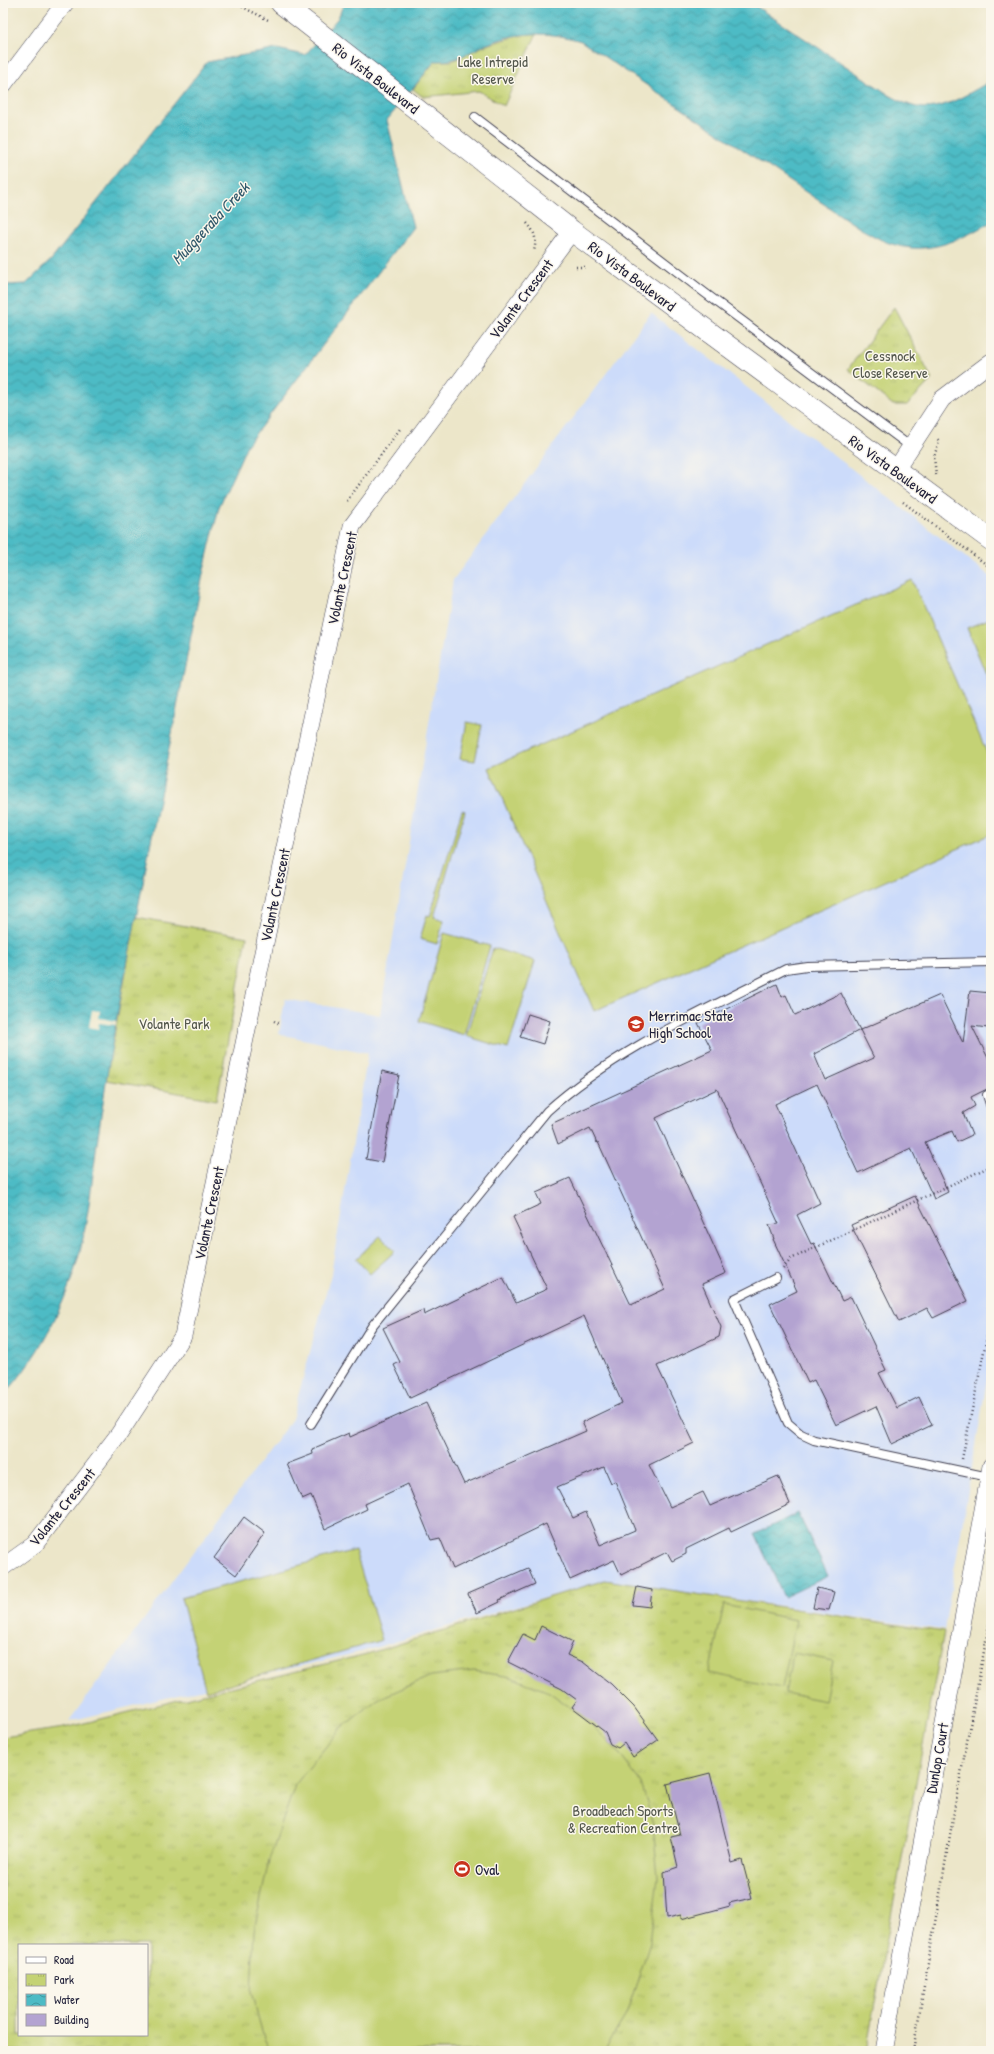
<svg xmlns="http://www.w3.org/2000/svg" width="994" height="2054" viewBox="0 0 994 2054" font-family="'Patrick Hand',sans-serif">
  <defs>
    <pattern id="park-tufts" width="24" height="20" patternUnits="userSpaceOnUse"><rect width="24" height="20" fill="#c4d274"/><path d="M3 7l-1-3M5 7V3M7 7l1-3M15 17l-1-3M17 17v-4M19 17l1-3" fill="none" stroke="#a8b465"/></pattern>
    <pattern id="water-waves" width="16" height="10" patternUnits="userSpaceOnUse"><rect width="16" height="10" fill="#4dbbc5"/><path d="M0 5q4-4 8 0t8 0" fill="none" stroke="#4098a1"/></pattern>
  </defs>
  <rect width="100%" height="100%" fill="#fbf7ec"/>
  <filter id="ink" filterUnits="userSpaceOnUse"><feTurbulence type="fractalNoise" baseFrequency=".025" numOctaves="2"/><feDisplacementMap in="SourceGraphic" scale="8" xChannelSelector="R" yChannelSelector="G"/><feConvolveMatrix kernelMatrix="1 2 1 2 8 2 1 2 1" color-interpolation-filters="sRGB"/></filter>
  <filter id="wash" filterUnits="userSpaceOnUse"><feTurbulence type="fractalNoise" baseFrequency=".012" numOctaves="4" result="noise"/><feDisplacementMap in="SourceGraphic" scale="16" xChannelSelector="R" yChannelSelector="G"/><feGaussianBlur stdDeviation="0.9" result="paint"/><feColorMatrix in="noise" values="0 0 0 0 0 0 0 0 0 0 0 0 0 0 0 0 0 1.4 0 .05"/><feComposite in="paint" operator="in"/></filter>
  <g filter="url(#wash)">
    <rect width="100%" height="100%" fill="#ece6c9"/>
    <path fill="#ccdbfa" d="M651,313L991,577V1357L944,1630L605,1580L364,1651L69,1721L292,1419L331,1274L368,1053L279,1034L285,999L380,1015L453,580Z"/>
    <path fill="url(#park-tufts)" stroke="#737a58" fill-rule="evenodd" d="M529,33H537L504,106L479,91L423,97L413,89L435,61H452L486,45Z
      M894,307L932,379L907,405H893L848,369Z
      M136,917L247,937L217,1100L106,1080Z
      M605,1580L944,1632L866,2051H3V1737L64,1728L367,1654ZM19,1945H147V2035H19Z"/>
    <path fill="#c4d274" stroke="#737a58" d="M912,580L991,762V834L594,1011L489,768Z
      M991,618V686L967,628Z
      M467,722L482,725L475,761L460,759Z
      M462,810L465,811L434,917L444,920L437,944L420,939L427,915L430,916Z
      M444,933L490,946L464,1035L419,1021Z
      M493,948L535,961L508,1049L466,1036Z
      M380,1236L395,1251L370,1274L356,1259Z
      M355,1550L382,1640L206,1691L181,1598Z
      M724,1605L796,1620L782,1688L709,1673Z
      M793,1653L833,1661L825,1701L785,1693Z
      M474,1671L511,1677L549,1692L585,1718L618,1752L641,1783L653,1824L658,1878L650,1943L626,2015L604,2051H270L264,2038L251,1992L254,1931L269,1860L295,1785L339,1730L378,1699L431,1676Z"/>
    <path fill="url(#water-waves)" stroke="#386e80" d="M344,3H751L891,96C897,99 904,103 910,105C938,116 968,93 991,81V222C960,240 928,256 892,244C881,241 871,234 861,229L581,41C548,31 517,31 485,45C464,54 460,61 435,61L387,120L413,227L247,445L219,507L203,574L116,1021C109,1061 103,1102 97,1143C93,1173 90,1203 84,1233C74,1288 42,1355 3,1396V285L26,284L52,259L207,62L277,49L305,55L338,18Z
      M798,1513L828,1576L784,1597L755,1534Z"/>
    <path fill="#ece6c9" d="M92,1010L100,1011L99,1018L116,1021V1025L99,1023L98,1029L89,1027Z"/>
    <g id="blocks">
      <path fill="#b3a3d1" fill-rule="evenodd" d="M777,984L782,997L786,995L795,1015L841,993L860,1030L940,995L963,1043L970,991L991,993L988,1028L972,1026L991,1064V1087L971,1097L975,1106L963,1113L972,1135L957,1142L952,1131L925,1142L948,1192L934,1199L911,1148L858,1173L817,1084L775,1104L820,1203L797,1215L811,1244L814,1243L842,1301L851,1297L886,1370L879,1373L897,1408L919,1397L932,1425L892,1444L876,1406L836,1425L814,1380L808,1383L770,1304L797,1291L773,1239H774L769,1225L779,1224L717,1089L656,1118L726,1273L702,1284L721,1327L719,1337L657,1366L694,1443L649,1465L670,1507L703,1492L710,1506L778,1476L790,1504L731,1532L729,1528L686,1549V1554L672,1561L667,1552L621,1575L614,1560L570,1580L546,1524L453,1569L440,1538L431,1540L408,1484L365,1504L367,1509L325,1529L311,1495L302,1499L287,1464L313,1454L312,1449L349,1433L350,1437L426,1403L464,1484L586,1431L582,1422L622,1403L584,1316L410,1398L394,1365L400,1362L383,1328L423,1310L424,1315L503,1277L516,1303L547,1289L513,1217L541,1204L536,1193L570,1178L631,1305L665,1289L598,1142L597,1143L590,1128L558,1144L551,1124L712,1050L698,1023ZM860,1030L874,1058L825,1080L814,1054ZM604,1467L611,1483L615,1481L635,1530L600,1545L586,1512L573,1518L557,1487Z
        M528,1014L550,1021L543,1044L520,1037Z
        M382,1071L399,1075L382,1162L366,1159Z
        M915,1196L968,1301L933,1318L927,1308L899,1322L851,1225Z
        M244,1517L265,1533L236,1575L214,1558Z
        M528,1568L535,1584L499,1600L500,1602L477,1613L468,1594Z
        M637,1587L652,1590L650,1607L633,1605Z
        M817,1588L834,1592L829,1610L813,1608Z
        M541,1626L573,1642L567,1655L583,1662L611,1684L634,1707L658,1740L633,1757L624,1743L618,1748L610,1744L605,1732L572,1707L577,1700L562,1689L508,1662L523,1634L535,1640Z
        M710,1773L732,1863L742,1860L752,1898L729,1903L730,1906L681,1919V1915L667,1918L664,1872L678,1867L671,1837L680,1835L667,1784Z"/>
    </g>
  </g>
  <g filter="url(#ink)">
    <use href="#blocks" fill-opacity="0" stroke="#403f50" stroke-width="1"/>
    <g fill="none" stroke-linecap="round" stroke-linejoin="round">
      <g stroke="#403f50" stroke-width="10">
        <path id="service" d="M475,117L705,293L911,447
          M987,1095L991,1107
          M776,1278L734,1299L788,1423L801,1434L814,1440L989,1477
          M311,1424L372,1326L547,1111C616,1049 704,1011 786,969L807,966L991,962"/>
      </g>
      <g stroke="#403f50" stroke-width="18">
        <path id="minor" d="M3,85L65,3
          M895,471L942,399L991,362
          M3,1567L35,1544L119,1434L183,1336L352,526L572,231
          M884,2051L991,1466"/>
      </g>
      <g stroke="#403f50" stroke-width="22">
        <path id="tertiary" d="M281,3L572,231L991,540"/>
      </g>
      <path stroke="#403f50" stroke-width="2.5" stroke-dasharray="1 3" stroke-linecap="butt" d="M235,3L270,21
        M527,223C535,232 537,239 534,251
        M576,267H586
        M936,475L934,457L939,441L936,437
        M347,501L400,429
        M903,502L991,568
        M274,1021L280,1024
        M783,1269L791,1259L991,1166
        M962,1459L991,1317
        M913,2051L956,1800L991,1614"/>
      <use href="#service" stroke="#fff" stroke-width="8"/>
      <use href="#minor" stroke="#fff" stroke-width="17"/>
      <use href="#tertiary" stroke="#fff" stroke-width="21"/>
    </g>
  </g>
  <defs>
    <g id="school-disc" transform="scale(0.9)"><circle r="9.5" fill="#c8321e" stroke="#fbf7ec"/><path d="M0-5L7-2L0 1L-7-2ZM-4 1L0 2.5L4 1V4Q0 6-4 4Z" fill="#fff"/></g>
    <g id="stadium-disc" transform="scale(0.9)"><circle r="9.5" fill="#c8321e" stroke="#fbf7ec"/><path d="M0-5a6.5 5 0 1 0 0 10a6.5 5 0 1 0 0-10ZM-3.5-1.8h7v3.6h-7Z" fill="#fff"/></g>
  </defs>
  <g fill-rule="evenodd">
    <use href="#school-disc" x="636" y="1024"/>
    <use href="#stadium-disc" x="462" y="1869"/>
  </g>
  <g text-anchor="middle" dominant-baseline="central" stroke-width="3" stroke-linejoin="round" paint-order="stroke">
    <g font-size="15" fill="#53574c" stroke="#fbf7ec">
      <text x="493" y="61">Lake Intrepid<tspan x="493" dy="17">Reserve</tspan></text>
      <text x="890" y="355">Cessnock<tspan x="890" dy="17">Close Reserve</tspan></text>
      <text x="174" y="1023">Volante Park</text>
      <text x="623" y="1810">Broadbeach Sports<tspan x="623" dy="17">&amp; Recreation Centre</tspan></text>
    </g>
    <g font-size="15" fill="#22223b" stroke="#fbf7ec">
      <text transform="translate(376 78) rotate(38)">Rio Vista Boulevard</text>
      <text transform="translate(632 276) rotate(37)">Rio Vista Boulevard</text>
      <text transform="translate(521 299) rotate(-53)">Volante Crescent</text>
      <text transform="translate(893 469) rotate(36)">Rio Vista Boulevard</text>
      <text transform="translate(342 578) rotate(-78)">Volante Crescent</text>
      <text transform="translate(275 895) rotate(-78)">Volante Crescent</text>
      <text transform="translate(209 1213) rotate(-78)">Volante Crescent</text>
      <text transform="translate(62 1507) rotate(-51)">Volante Crescent</text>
      <text transform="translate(937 1758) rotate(-80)">Dunlop Court</text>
    </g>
    <g font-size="15" fill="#22223b" stroke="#fbf7ec" text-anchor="start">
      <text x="649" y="1015">Merrimac State<tspan x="649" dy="17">High School</tspan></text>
      <text x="475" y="1869">Oval</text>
    </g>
    <g font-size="16" font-style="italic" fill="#31586b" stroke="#fbf7ec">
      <text transform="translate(210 223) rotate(-47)">Mudgeeraba Creek</text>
    </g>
  </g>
  <rect width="994" height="2054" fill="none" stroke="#fbf7ec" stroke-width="16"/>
  <rect x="18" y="1944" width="130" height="92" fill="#fbf7ec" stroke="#a4a2a5"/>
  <rect x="26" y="1957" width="20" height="6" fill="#ffffff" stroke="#a4a2a5"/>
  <text x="54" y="1964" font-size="12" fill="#22223b">Road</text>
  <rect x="26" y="1974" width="20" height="12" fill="url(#park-tufts)" stroke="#a4a2a5"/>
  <text x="54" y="1984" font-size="12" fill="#22223b">Park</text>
  <rect x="26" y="1994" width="20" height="12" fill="url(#water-waves)" stroke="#a4a2a5"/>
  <text x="54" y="2004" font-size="12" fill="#22223b">Water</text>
  <rect x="26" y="2014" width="20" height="12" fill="#b3a3d1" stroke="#a4a2a5"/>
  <text x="54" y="2024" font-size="12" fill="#22223b">Building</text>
</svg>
